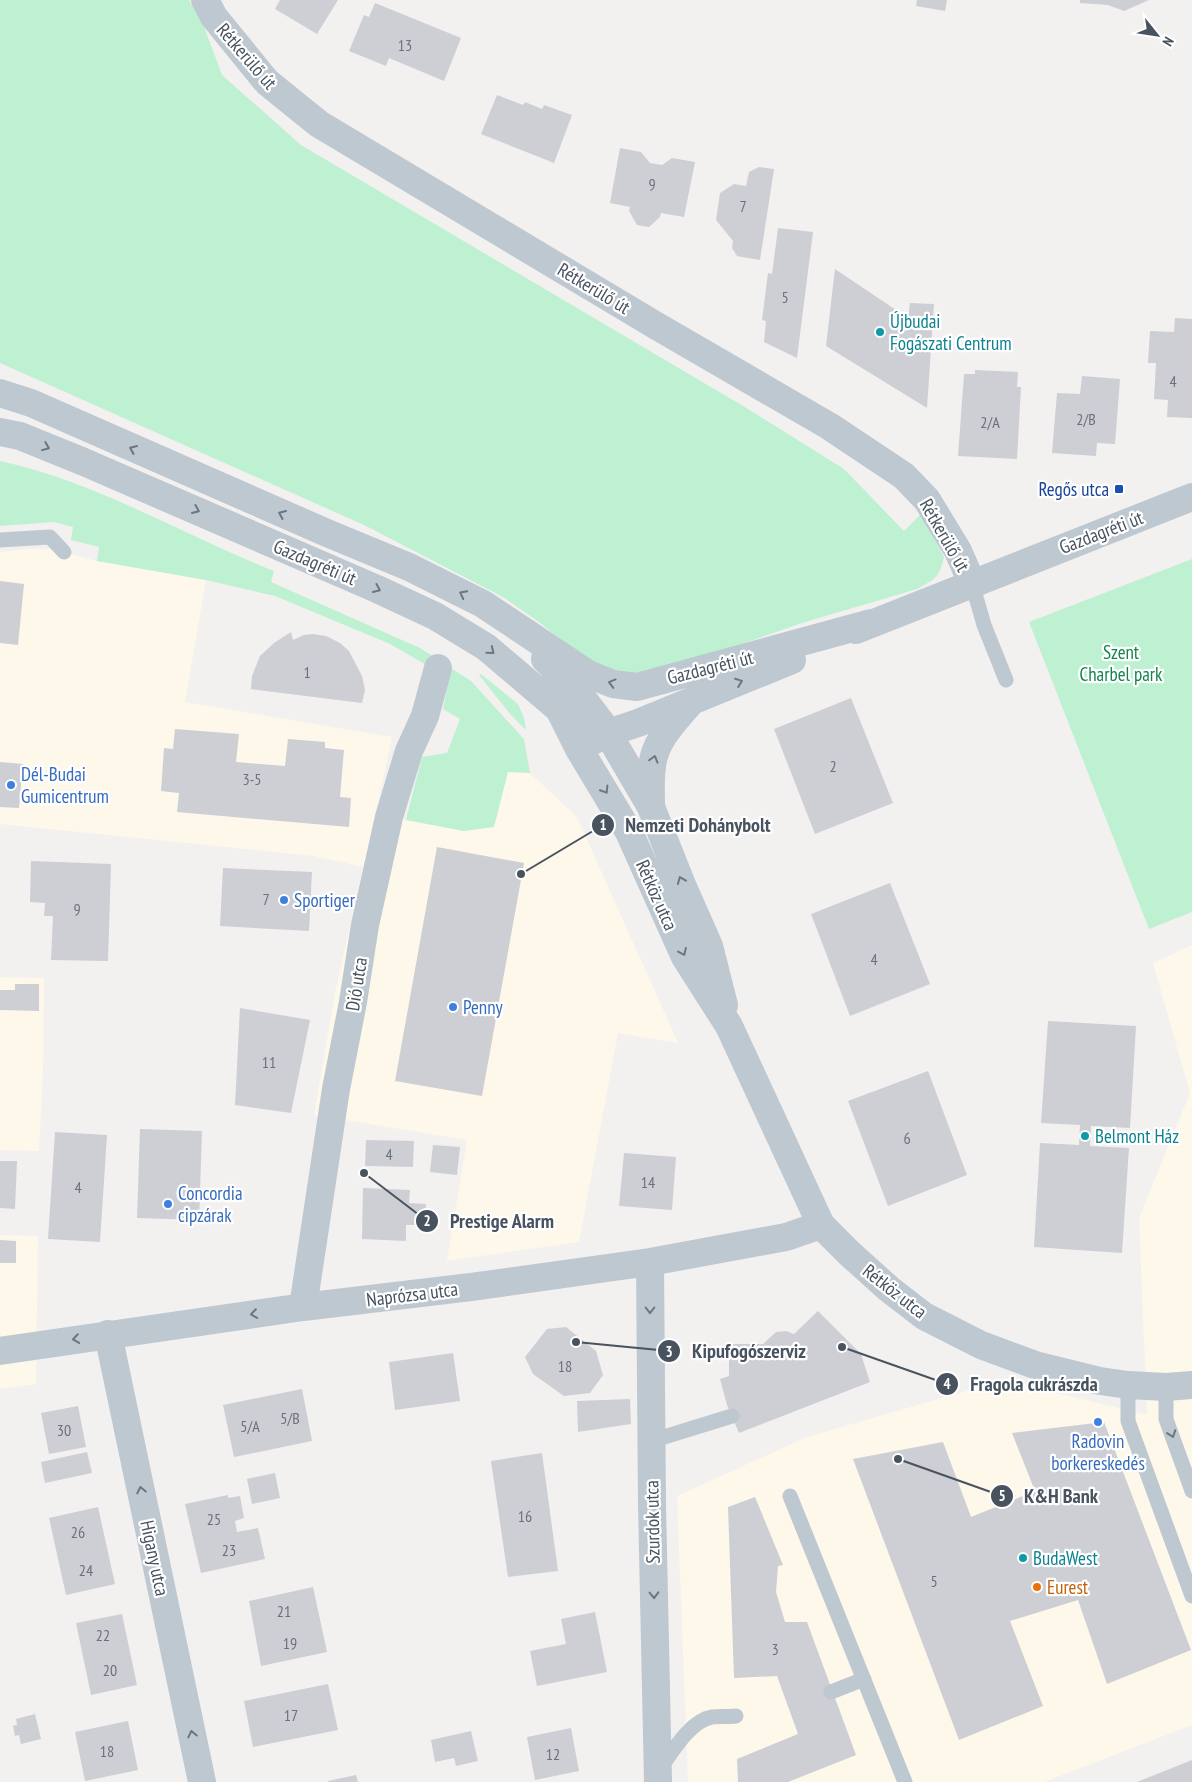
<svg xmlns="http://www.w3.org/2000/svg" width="1192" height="1782" viewBox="0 0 1192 1782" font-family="'PT Sans Narrow',sans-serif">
  <rect width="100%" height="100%" fill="#f3f0f0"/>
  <path fill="#fdf8ea" d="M28,549H51L97,561L206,580L185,702L392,737L376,813L389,817L464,831L508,772L530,773L577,817L678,1043L618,1033L579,1242L447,1261L467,1140L314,1115L335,993L363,867L314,856L0,824V552Z
    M1192,945V1725L1044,1782H688L677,1496L807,1437L1004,1380L1147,1415L1139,1218L1190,1093L1153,963Z
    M0,977L44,978L43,1070L39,1151L0,1150Z
    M0,1235L38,1236L36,1384L0,1389Z"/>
  <path fill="#bef1d2" d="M0,0H189L203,24L222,75L301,145L743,406L844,469L904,531L921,514L944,557C940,577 934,580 917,589L802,623L668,670L617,675L594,667L539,622L503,597L364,525L0,363Z
    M0,461C97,482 183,535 274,571L271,582L420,648L471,681L524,739L530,773L508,772L494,827L464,831L406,820L422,757L447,753L460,719L443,709L449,678L390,644L275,596L206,580L97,561L99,547L71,540L73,527L54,522L0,526Z
    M1192,559V912L1149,929L1029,622Z
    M481,674L518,704L524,718L526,730L511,715L479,675Z"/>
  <path fill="#cdcfd5" d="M280,0H338L317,34L275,9Z
    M917,0H947L945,11L916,6Z
    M1080,0H1149L1124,11L1108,5L1080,3Z
    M375,3L461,38L444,81L389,58L386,66L349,51L364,15L369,17Z
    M497,95L523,105L525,102L542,109L544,105L572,115L554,163L481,134Z
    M620,148L641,152L650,163L662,165L672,158L695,162L684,217L661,213L660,217L649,227L637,225L629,211L630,207L610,203Z
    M759,167L774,169L760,260L737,256L732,248L733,241L716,220L720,193L734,184L746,186L749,172Z
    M778,228L813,232L797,358L764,342L766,321L762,320L768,273L772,274Z
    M835,269L908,318L910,303L934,304L927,408L826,346Z
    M1175,318L1192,319V418L1167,417L1168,400L1154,399L1156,363H1148L1150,331L1174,332Z
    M975,370L1018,372L1017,387H1021L1017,459L958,456L964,374H975Z
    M1082,376L1120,379L1115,444L1097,443L1096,456L1052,453L1057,393L1080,394Z
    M0,581L24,584L18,645L0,643Z
    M291,632L293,640L304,635L313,634L326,636L340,643L349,651L362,676L365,690L362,703L251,689L252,676L260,656L274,643Z
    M851,698L893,803L815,834L774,729Z
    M175,729L239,734L236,762L285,766L288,739L325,742V748L344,750L340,797L351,798L349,827L177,812L179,793L161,791L164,748L173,749Z
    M0,762L23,764L19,808L0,807Z
    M437,847L524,863L482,1096L395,1081Z
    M31,861L111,864L108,961L51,960L53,916H44L45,903L30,902Z
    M223,868L312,872L309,931L220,926Z
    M890,883L930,984L850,1016L811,914Z
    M15,984H39V1011L0,1010V990H15Z
    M240,1008L310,1020L291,1113L235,1105Z
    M1048,1021L1136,1026L1130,1128L1091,1126L1090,1146L1129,1148L1122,1253L1034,1247L1040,1143L1079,1145L1080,1125L1041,1123Z
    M928,1071L967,1175L888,1206L848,1101Z
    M140,1129L202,1131L199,1220L137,1218Z
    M55,1132L107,1135L100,1242L48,1239Z
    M366,1140L414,1141L413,1167L365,1166Z
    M433,1145L460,1147L457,1175L430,1172Z
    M624,1153L676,1157L672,1210L619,1206Z
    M0,1161H17L15,1209L0,1208Z
    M363,1188L410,1190L409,1203L426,1204L425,1225H406V1241L362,1239Z
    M0,1240L16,1241V1263H0Z
    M818,1311L861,1354L870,1382L739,1433L727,1405L720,1379L729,1376V1344H763L776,1332L786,1331L794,1334Z
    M566,1327L596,1351L603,1375L590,1393L564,1396L533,1374L525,1357L547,1329Z
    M453,1353L460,1401L395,1410L389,1362Z
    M302,1389L312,1441L234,1457L223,1405Z
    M630,1399L631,1424L578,1432L577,1401Z
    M78,1406L86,1447L49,1454L41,1413Z
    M1104,1422L1191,1650L1107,1684L1078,1600L1010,1621L1043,1706L959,1740L853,1459L943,1442L971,1517L1035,1491L1012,1433Z
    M87,1452L92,1473L45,1483L41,1462Z
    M542,1453L558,1571L508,1577L491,1461Z
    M275,1473L280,1498L252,1504L247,1479Z
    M228,1495V1498L240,1496L244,1518L235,1521L237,1532L258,1528L265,1559L201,1573L185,1504Z
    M755,1497L783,1565L778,1566L776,1592L785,1622H807L856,1755L788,1782H738L737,1759L798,1734L777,1676L734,1678L728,1507Z
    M98,1507L115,1584L66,1595L49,1518Z
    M313,1587L327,1652L261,1666L249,1601Z
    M595,1612L607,1672L537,1686L530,1651L566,1644L561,1619Z
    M122,1614L137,1685L91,1695L76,1623Z
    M328,1684L338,1730L253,1747L244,1701Z
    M35,1714L41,1739L21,1744L19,1735L15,1736L13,1726L17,1725L16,1719Z
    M128,1721L138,1770L85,1781L75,1732Z
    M571,1728L579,1771L535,1780L527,1737Z
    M471,1731L478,1761L456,1766L454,1758L435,1762L431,1740Z
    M1192,1760V1782H1137Z
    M356,1775L358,1782H328V1781Z"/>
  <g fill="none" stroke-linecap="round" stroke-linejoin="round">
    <path stroke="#bec8d0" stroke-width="15" d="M0,540L50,537L64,552
      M972,583L984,625L1006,680
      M1128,1385V1421L1192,1596
      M1166,1387V1419L1192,1491
      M651,1441L732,1416
      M790,1496L905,1782
      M831,1692L864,1679
      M660,1769C672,1752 691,1720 712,1717C720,1716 728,1717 736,1716"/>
    <path stroke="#bec8d0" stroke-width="28" d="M205,0L214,17L267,82L319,124L655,325L829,426L904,476L927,500L958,551L972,583
      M650,1262L652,1505L658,1782
      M303,1307L336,1089L353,1002L365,925L389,817L409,751L425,716L438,668
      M108,1334L202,1782
      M0,1351L303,1307L471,1287L650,1262L786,1237L821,1225"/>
    <path stroke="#bec8d0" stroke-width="28" d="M0,393L31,403L327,533L409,567L483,604L588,674L613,684L637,687L871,623
      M0,432L20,436L84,462L377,589L435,616L486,647L559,709L588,727L608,733
      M856,630L1192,497
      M545,659L577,691L603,725L651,807L682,885L709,946L724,1005
      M559,709L579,749L629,832L685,957L729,1026L821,1225L849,1253L889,1289L924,1316L981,1345L1035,1365L1100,1381L1128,1385L1166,1387L1192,1385
      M591,742L608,733L638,723L792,660
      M651,807C651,794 650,780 652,767C654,741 674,722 690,703"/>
  </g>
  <defs><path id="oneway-chevron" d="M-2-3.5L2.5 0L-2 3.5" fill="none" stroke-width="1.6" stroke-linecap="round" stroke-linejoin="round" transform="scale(1.25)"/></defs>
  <g stroke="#6b7681">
    <use href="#oneway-chevron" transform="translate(46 447) rotate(22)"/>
    <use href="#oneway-chevron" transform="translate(133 449) rotate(-156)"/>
    <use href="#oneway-chevron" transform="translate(196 510) rotate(23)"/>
    <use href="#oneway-chevron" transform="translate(282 514) rotate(-156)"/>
    <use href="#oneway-chevron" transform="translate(377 589) rotate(24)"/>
    <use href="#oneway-chevron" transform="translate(463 594) rotate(-153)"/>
    <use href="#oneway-chevron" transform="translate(491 651) rotate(39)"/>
    <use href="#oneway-chevron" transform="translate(739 682) rotate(-21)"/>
    <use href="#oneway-chevron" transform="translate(612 683) rotate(-165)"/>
    <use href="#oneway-chevron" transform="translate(654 759) rotate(-74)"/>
    <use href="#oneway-chevron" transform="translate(605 790) rotate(58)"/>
    <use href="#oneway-chevron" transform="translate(681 880) rotate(-112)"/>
    <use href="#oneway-chevron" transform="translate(683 952) rotate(65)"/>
    <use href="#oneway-chevron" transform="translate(650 1310) rotate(90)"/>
    <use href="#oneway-chevron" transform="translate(254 1314) rotate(172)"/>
    <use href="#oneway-chevron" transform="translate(76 1339) rotate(171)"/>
    <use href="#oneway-chevron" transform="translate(1172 1434) rotate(70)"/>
    <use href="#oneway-chevron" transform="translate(141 1490) rotate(-102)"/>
    <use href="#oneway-chevron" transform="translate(654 1595) rotate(89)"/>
    <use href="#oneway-chevron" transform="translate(192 1734) rotate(-102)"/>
  </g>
  <g fill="#0f9aa8" stroke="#fff" stroke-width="2">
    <circle cx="880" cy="332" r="5"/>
    <circle cx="1085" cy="1136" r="5"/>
    <circle cx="1023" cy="1558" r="5"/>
  </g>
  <rect fill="#1a4fb4" stroke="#fff" stroke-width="2" x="1114" y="484" width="10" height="10" rx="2.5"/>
  <g fill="#3f7fe0" stroke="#fff" stroke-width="2">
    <circle cx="11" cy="785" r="5"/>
    <circle cx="284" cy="900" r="5"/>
    <circle cx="453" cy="1007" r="5"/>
    <circle cx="168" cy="1204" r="5"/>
    <circle cx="1098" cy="1422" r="5"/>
  </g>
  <circle fill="#e8710a" stroke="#fff" stroke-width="2" cx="1037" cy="1587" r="5"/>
  <g text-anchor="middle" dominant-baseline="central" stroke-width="4.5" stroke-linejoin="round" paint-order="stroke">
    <g font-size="16" fill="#69727c">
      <text x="405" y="45">13</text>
      <text x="652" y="184">9</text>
      <text x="743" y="206">7</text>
      <text x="785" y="297">5</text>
      <text x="1173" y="381">4</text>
      <text x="1086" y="419">2/B</text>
      <text x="990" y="422">2/A</text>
      <text x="307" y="672">1</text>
      <text x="833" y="766">2</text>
      <text x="252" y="779">3-5</text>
      <text x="266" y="899">7</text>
      <text x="77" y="909">9</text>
      <text x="874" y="959">4</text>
      <text x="269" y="1062">11</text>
      <text x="907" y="1138">6</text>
      <text x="389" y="1154">4</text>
      <text x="648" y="1182">14</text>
      <text x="78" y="1187">4</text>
      <text x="565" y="1366">18</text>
      <text x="290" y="1418">5/B</text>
      <text x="250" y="1426">5/A</text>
      <text x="64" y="1430">30</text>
      <text x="525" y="1516">16</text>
      <text x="214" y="1519">25</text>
      <text x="78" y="1532">26</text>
      <text x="229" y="1550">23</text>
      <text x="86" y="1570">24</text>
      <text x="934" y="1581">5</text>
      <text x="284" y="1611">21</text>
      <text x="103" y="1635">22</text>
      <text x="290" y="1643">19</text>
      <text x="775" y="1649">3</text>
      <text x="110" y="1670">20</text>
      <text x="291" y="1715">17</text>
      <text x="107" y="1751">18</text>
      <text x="553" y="1754">12</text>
    </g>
    <g font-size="19" fill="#48535f" stroke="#fff">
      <text transform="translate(247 56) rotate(49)">Rétkerülő út</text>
      <text transform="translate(594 288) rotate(31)">Rétkerülő út</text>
      <text transform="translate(1101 532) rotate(-21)">Gazdagréti út</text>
      <text transform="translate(945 535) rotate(60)">Rétkerülő út</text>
      <text transform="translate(315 562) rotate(23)">Gazdagréti út</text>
      <text transform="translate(710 667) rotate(-14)">Gazdagréti út</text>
      <text transform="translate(657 895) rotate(66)">Rétköz utca</text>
      <text transform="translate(356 984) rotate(-81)">Dió utca</text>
      <text transform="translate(895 1291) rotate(38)">Rétköz utca</text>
      <text transform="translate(412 1294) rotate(-7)">Naprózsa utca</text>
      <text transform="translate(652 1522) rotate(-91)">Szurdok utca</text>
      <text transform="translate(155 1558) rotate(78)">Higany utca</text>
    </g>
    <g font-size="19" fill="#0d838f" stroke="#fff" text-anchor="start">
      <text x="890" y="321">Újbudai<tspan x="890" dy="22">Fogászati Centrum</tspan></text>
      <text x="1095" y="1136">Belmont Ház</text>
      <text x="1033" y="1558">BudaWest</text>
    </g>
    <g font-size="19" fill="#164399" stroke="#fff" text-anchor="end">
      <text x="1109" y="489">Regős utca</text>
    </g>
    <g font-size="19" fill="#15834d" stroke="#fff">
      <text x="1121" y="652">Szent<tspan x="1121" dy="22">Charbel park</tspan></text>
    </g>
    <g font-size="19" fill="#366cbe" stroke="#fff" text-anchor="start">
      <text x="21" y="774">Dél-Budai<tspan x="21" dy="22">Gumicentrum</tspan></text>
      <text x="294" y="900">Sportiger</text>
      <text x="463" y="1007">Penny</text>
      <text x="178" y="1193">Concordia<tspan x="178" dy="22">cipzárak</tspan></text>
      <text x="1098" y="1441" text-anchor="middle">Radovin<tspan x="1098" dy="22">borkereskedés</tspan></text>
    </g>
    <g font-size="19" fill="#c56008" stroke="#fff" text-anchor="start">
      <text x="1047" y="1587">Eurest</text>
    </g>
  </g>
  <path fill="none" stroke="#48535f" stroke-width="2" d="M521 874L603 825M364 1173L427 1221M576 1342L669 1351M842 1347L947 1384M898 1459L1002 1496"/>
  <g fill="#48535f" stroke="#fff" stroke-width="2">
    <circle cx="521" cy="874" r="5"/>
    <circle cx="364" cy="1173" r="5"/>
    <circle cx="576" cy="1342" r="5"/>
    <circle cx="842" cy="1347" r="5"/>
    <circle cx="898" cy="1459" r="5"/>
    <circle cx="603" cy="825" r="12"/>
    <circle cx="427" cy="1221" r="12"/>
    <circle cx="669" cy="1351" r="12"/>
    <circle cx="947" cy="1384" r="12"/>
    <circle cx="1002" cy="1496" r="12"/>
  </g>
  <g font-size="15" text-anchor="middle" font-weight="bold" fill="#fff">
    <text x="603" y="830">1</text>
    <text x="427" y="1226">2</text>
    <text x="669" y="1357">3</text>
    <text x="947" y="1389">4</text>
    <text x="1002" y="1501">5</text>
  </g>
  <g font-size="20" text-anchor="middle" font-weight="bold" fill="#48535f" stroke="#fff" stroke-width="4.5" stroke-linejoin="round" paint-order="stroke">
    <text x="698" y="832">Nemzeti Dohánybolt</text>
    <text x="502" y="1228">Prestige Alarm</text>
    <text x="749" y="1358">Kipufogószerviz</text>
    <text x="1034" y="1391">Fragola cukrászda</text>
    <text x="1061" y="1503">K&amp;H Bank</text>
  </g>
  <g transform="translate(1157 35) rotate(120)" stroke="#ffffff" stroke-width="4" paint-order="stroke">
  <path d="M0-4L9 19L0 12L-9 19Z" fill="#48535f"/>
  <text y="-8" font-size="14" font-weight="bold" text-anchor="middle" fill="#48535f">N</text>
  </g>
</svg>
